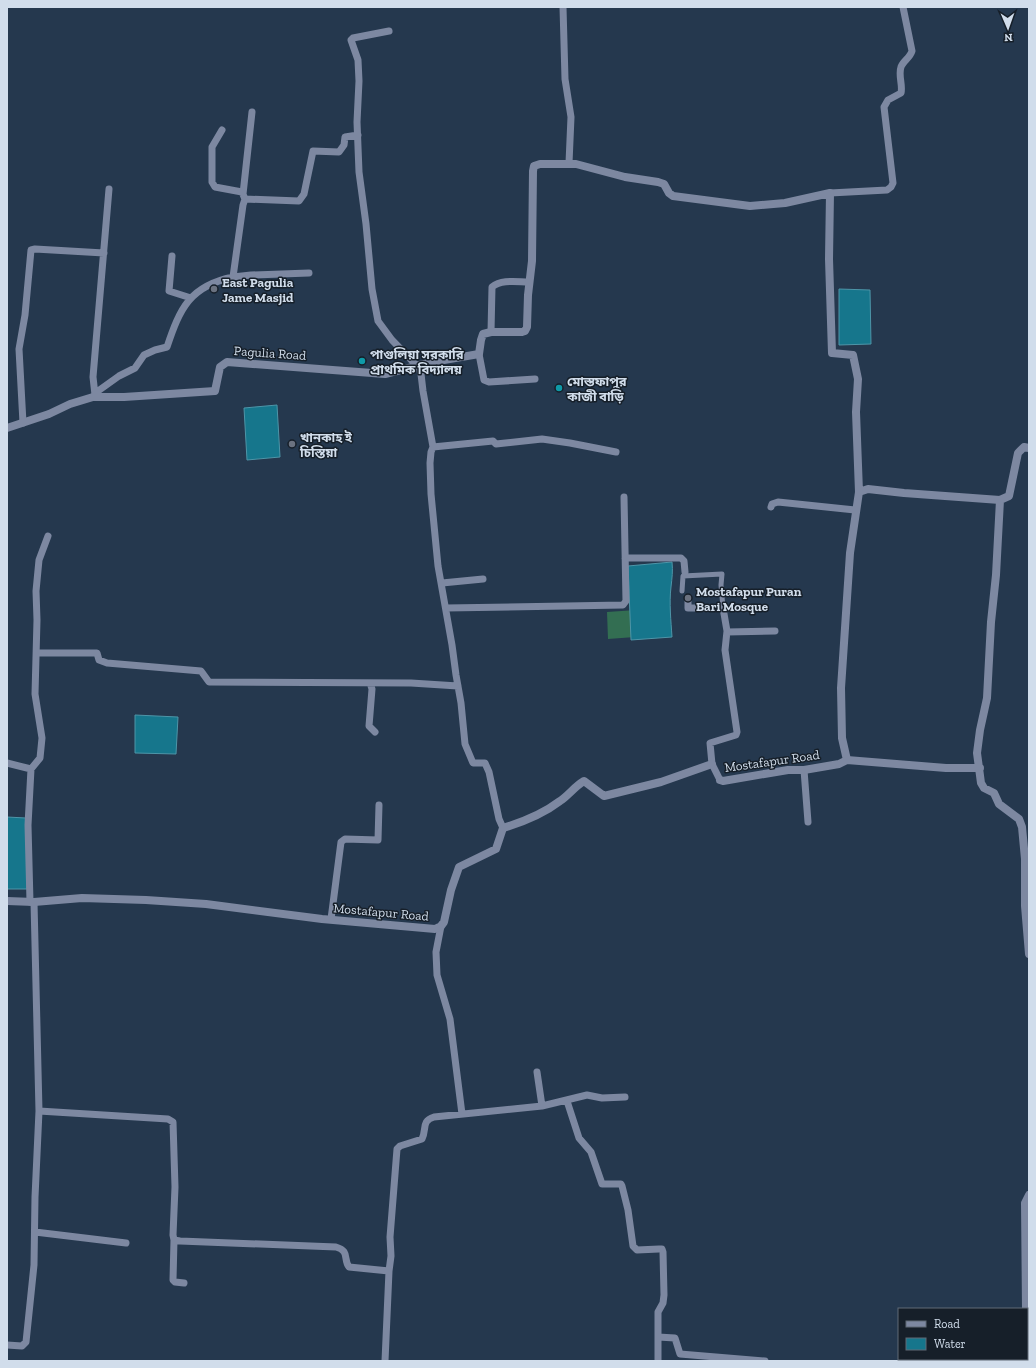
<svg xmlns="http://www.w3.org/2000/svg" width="1036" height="1368" viewBox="0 0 1036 1368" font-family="'Zilla Slab','Noto Sans Bengali',serif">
  <rect width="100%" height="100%" fill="#25384e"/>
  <path fill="#336e52" d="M636,610L635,637L608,639L607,612Z"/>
  <path fill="#16768c" stroke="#4e95a8" d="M839,289L870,290L871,344L839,345Z
    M277,405L280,457L247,460L244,408Z
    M672,562C673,571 672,578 671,587C669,603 671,621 672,637L631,640L628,566Z
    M135,715L178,717L176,754L135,753Z
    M7,817L26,818L27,889H7Z"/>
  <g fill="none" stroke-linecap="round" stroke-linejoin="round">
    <path stroke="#7d88a1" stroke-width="5" d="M682,591L683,576L722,574L721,585L723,608"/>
    <path stroke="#7d88a1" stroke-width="7" d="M563,7L565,79L571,117L569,163
      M389,31L353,38L351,40L358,60L359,81L357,122L359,172L366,224L372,289L378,321L392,340L419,368L421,374L423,391L433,447L431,452L430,463L431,494L438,566L452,645L456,675L461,703L465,744L473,763H485L489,772L499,819L503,828
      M222,130L212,147V182L215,187L242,192L245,199
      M830,193L887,190L891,187L893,183L884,107L888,100L901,93C903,85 898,75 901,67C903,61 910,58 912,51L903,7
      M243,194L252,112
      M172,256L169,291L191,298
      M233,277L251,275L309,273
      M491,332L492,287C502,279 517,282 529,282
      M479,354L484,380L489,382L535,379
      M95,395L93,377L109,189
      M93,397L98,391L119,376L135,368L144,355L155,350L167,347C180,308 190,286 233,277L243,205L245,199L299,201L304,194L313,151L339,152L344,145L345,137L358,135
      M23,423L19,349L25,315L31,250L35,249L104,253
      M433,447L493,441L496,444L542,439L570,443L616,452
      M771,507L772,504L778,502L855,510
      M625,558H681L684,561L685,572
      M442,583L483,579
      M688,599V608H723L727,631L725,650L737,732L736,735L710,743L712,764L720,780
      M446,608L623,605L626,601L624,497
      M727,632L775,631
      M37,653H97L99,660L107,663L201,671L209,682L411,683L458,686
      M370,683L372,689L369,726L375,732
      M7,763L31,769
      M804,770L808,822
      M30,902L28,825L31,769L40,758L42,738L35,694L37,620L36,591L39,560L48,536
      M331,919L341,842L345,839L378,840L379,805
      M441,926L436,952L437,975L450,1019L462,1114
      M537,1072L542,1106
      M567,1101L579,1138L591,1152L602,1184H621L622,1186L628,1210L633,1246L637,1250L659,1249H662L663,1252L664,1295L663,1303L658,1312V1361
      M39,1111L168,1119L173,1122L175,1187L173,1235L174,1240L180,1241L336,1247C350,1251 343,1259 349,1267L389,1271L385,1361
      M35,1232L126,1243
      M174,1240L173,1280L175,1282L184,1283
      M389,1271L391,1256L390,1237L397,1149L400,1146L422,1139C427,1129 421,1121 434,1117L542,1106L587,1095L602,1098L625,1097
      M658,1337L675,1338L680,1354L765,1361
      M7,1345L22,1346L26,1342L34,1265L35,1197L39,1111L34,902"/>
    <path stroke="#7d88a1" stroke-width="8" d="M7,428L49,414L70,404L93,397H124L215,391L220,367L227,362L385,374L432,362L479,354L481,340L483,334L491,332H522L525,331L527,327L528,295L532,261L533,171L534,166L540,164H576L625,177L658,182L664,184L669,193L673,196L750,206L785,203L830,193L829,259L832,353L853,355L858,379L856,412L859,492L850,553L841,688L842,738L847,760
      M859,492L868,489L904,493L1000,500L1009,496L1018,453L1024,447L1029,448
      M1000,500L996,575L991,622L987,698L980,730L977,753L981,783L984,788L994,793L999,804L1019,819L1022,827L1025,859V906L1029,954
      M847,760L946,768H980
      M720,780L723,781L788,770H804L839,764L847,760
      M7,901L34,902L82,898L146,900L206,904L322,919L435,929L441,926L444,922L451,890L459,867L496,849L503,828C523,822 543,814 560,801C569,795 574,787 584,781L604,796L661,782L712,764
      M1026,1309L1025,1203L1029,1195
      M1027,1319L1029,1350"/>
  </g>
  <g fill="#6b7280" stroke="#161f29" stroke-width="1.5">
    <circle cx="214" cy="289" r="4"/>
    <circle cx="292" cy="444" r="4"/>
    <circle cx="688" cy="598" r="4"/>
  </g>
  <g fill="#0f9aa8" stroke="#161f29" stroke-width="1.5">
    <circle cx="362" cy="361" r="4"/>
    <circle cx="559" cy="388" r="4"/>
  </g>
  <g text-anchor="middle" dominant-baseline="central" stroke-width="3" stroke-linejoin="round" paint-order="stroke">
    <g font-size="13" font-weight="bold" fill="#d1ddeb" stroke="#161f29" text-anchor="start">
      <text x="222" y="282">East Pagulia<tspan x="222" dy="15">Jame Masjid</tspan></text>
      <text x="370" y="354">পাগুলিয়া সরকারি<tspan x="370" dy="15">প্রাথমিক বিদ্যালয়</tspan></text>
      <text x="567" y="381">মোস্তফাপুর<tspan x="567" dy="15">কাজী বাড়ি</tspan></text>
      <text x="300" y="437">খানকাহ ই<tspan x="300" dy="15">চিস্তিয়া</tspan></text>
      <text x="696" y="591">Mostafapur Puran<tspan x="696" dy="15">Bari Mosque</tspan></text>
    </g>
    <g font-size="13" fill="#d1ddeb" stroke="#161f29">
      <text transform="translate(270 353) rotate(4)">Pagulia Road</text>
      <text transform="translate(772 761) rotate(-8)">Mostafapur Road</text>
      <text transform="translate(381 912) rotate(5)">Mostafapur Road</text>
    </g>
  </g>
  <rect width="1036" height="1368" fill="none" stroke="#d1ddeb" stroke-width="16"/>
  <rect x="898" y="1308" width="130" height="52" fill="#161f29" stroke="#616b77"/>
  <rect x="906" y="1321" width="20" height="6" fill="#7d88a1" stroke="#616b77"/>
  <text x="934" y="1328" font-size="12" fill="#d1ddeb">Road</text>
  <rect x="906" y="1338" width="20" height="12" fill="#16768c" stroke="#616b77"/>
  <text x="934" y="1348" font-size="12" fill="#d1ddeb">Water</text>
  <g transform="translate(1008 28) rotate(178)" stroke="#161f29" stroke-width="3" paint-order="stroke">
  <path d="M0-3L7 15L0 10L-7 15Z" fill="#d1ddeb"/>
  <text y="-6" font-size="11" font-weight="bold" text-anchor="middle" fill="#d1ddeb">N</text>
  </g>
</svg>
